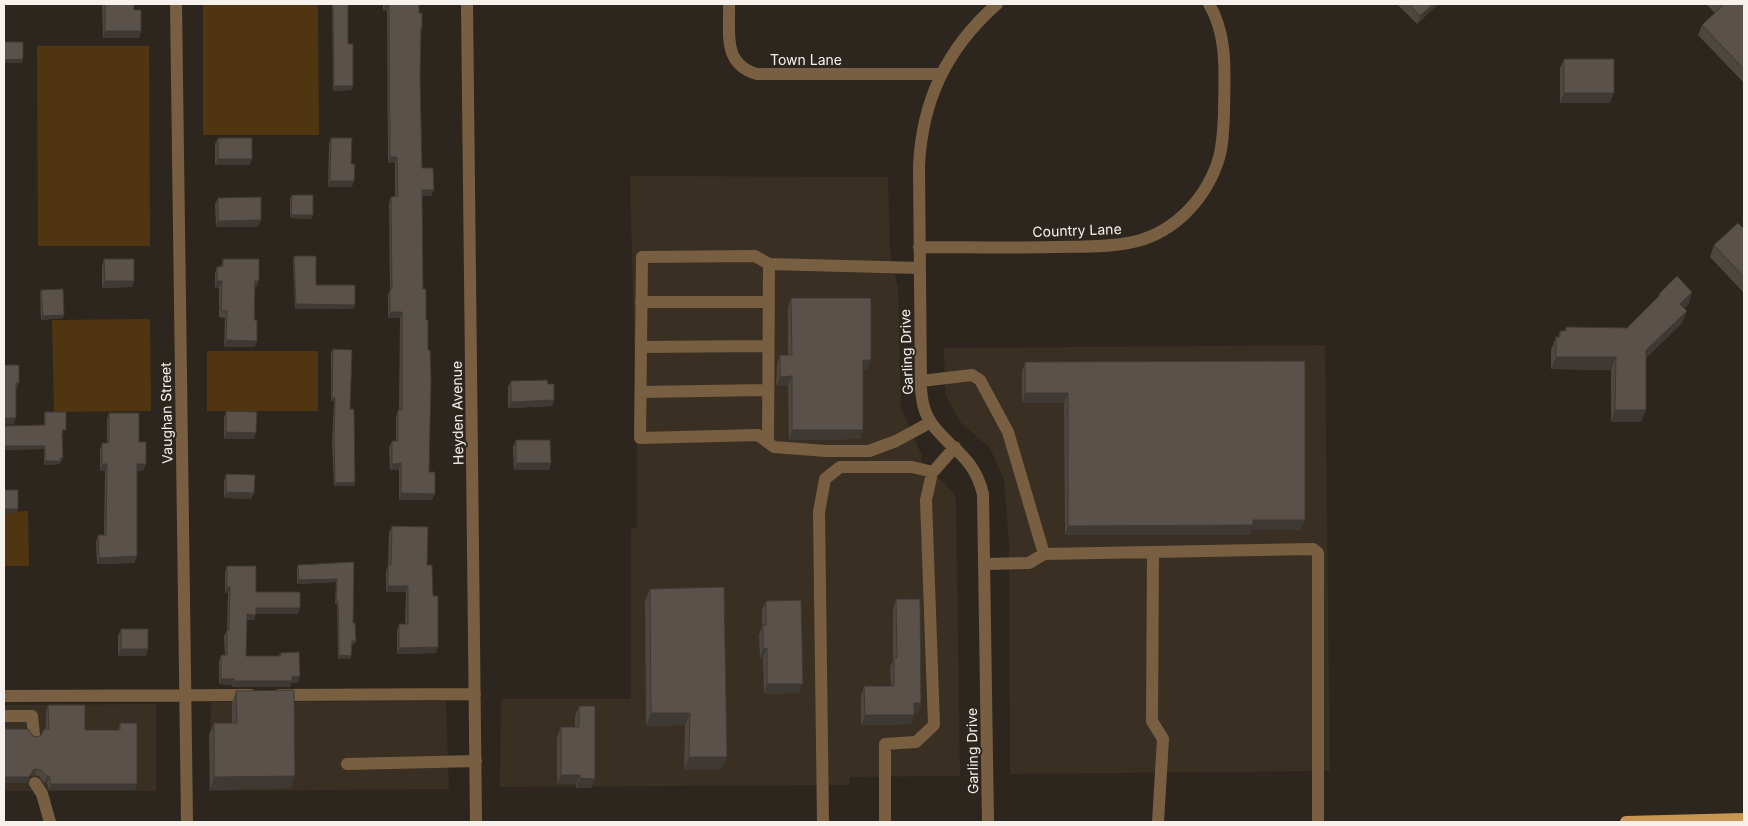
<svg xmlns="http://www.w3.org/2000/svg" width="1748" height="826" viewBox="0 0 1748 826" font-family="Inter,sans-serif">
  <rect width="100%" height="100%" fill="#2d261f"/>
  <path fill="#392f23" d="M630,176L888,177L890,252L898,288L901,408L922,456L921,461L953,492L956,500L960,776L850,777L849,785L500,787L501,699H631V529L637,528V462Z
    M1325,345L1330,771L1010,774L1009,542L1004,480L990,448L961,423L945,394L944,348Z
    M446,701L449,789L209,791L211,702Z
    M156,704V791H4V705Z"/>
  <path fill="#503511" d="M203,4H318L319,135H203Z
    M149,46L150,246H38L37,46Z
    M150,319L151,411L54,412L52,320Z
    M207,351H318V411H207Z
    M28,511L29,566H4V512Z"/>
  <g fill="none" stroke-linecap="round" stroke-linejoin="round">
    <path stroke="#795f41" stroke-width="12" d="M176,4L187,822
      M467,4L476,822
      M729,4C730,33 722,64 757,74H940
      M919,247C964,247 1008,248 1052,247C1077,246 1103,248 1128,243C1170,236 1203,203 1217,164C1223,148 1223,131 1224,115C1224,78 1229,37 1209,4
      M920,268L769,264L755,256L642,257L640,438L758,435L774,447L826,451H869L896,441L931,422
      M641,302H768
      M641,347L768,346
      M921,381L972,375L980,380L1008,432L1044,554
      M641,392L768,390
      M768,442L769,264
      M1153,552L1152,721L1163,739L1158,822
      M984,564L1029,563L1044,554L1313,549L1318,553V822
      M279,695L475,694
      M4,696L251,695
      M4,716H32L34,735
      M347,764L476,761
      M35,783L42,794L50,822
      M823,822L819,512L825,479L840,467H912L933,472
      M885,822V744L916,742L934,725L926,500L932,473L955,447
      M988,822L983,494C977,470 967,459 949,443C942,435 934,429 929,419C923,410 922,399 921,389L919,166C922,100 947,48 997,4"/>
    <path stroke="#ca9553" stroke-width="12" d="M1626,822L1744,819"/>
  </g>
  <path fill="#4d4740" d="M102,4H134V10L141,31L139,38H103Z
    M332,4H348V44L353,86L352,90L333,91Z
    M383,4H419V13L422,28L421,32L420,79L422,168L431,196H422L423,289L429,472L432,500H399V470H390L389,448L392,441H396V417L398,410H399L400,318H388V295L390,290L389,203L391,197H395V163H388L387,11H383Z
    M1397,4H1438L1417,24Z
    M1706,4H1744V83L1698,35L1702,25L1715,13Z
    M1564,59L1610,103H1560V68Z
    M218,138L250,165H215V144Z
    M331,138L351,164L352,187H328L329,144Z
    M292,195L312,219L290,218V198Z
    M218,198L258,227H216L215,204Z
    M1744,229V293L1710,257L1714,245Z
    M294,256L316,285L355,305L353,309H295L293,261Z
    M104,259L134,281L132,287L102,288V266Z
    M223,259L256,288H255V347H224L225,318L219,317V288H215V273L217,267H221Z
    M41,290L64,315L63,318L41,320L40,293Z
    M1692,292L1688,305L1684,308L1687,311L1682,323L1646,358L1641,422H1611V370L1551,369V350L1556,337H1558L1560,331H1564L1566,327L1627,328L1657,299L1659,294Z
    M791,298L868,370H863V430L860,439L789,440L788,386H776L777,364L780,355H788V308Z
    M333,349L350,409L355,482L354,486H334L332,443L334,401H331V352Z
    M1025,362L1301,530H1252L1250,535H1065L1064,403H1022V372Z
    M511,381L548,384L554,400L552,406L508,408V387Z
    M226,411L254,439H224V418Z
    M45,412L64,433H62L63,458L59,464L44,465V449L4,450V426L44,425V415Z
    M109,413L139,442L143,471H137V556L134,563L97,564L96,542L98,535H104L105,471H100V449L102,443H107V419Z
    M516,440L551,463L549,470H514L513,447Z
    M226,474L254,493L251,499L224,498V481Z
    M392,526L427,565L433,596L436,653L397,654V631L399,624H405L406,592H386V571L388,565L389,533Z
    M354,562L353,623L356,641L354,644H352L351,656L350,659H338L337,604H335L336,582L297,584V568L298,565Z
    M227,566L256,592L298,614H256L254,620H247L246,656H279L280,653L298,682L291,683L290,687H232V685L219,684V661L221,655H225L224,636L227,630L228,593H225V572Z
    M650,589L722,769L684,770L685,725L646,726L645,601Z
    M896,599L921,703L918,713H914L911,724L861,725V696L864,686H891L890,667L893,660V609Z
    M766,601L799,693L764,694L763,658H760L759,635L762,626V610Z
    M121,629L146,656H118V636Z
    M236,691L291,788L210,790L209,735L214,723H232V703Z
    M48,705L85,730H118L120,723L137,784L135,790H49L47,783H44L39,776L35,775L30,776L27,783H4V729L38,737L41,735L46,729V712Z
    M579,706L595,779L591,788H576V784H557V737L561,727H575V716Z"/>
  <path fill="#3f3934" d="M1433,4H1438L1417,24L1420,16Z
    M385,5H389L387,11H383Z
    M105,31H141L139,38H103Z
    M23,59L22,63H4V60Z
    M334,86H353L352,90L333,91Z
    M1564,93H1614L1610,103H1560Z
    M390,157H397L395,163H388Z
    M218,159H252L250,165H215Z
    M330,181H354L352,187H328Z
    M422,190H434L431,196H419Z
    M291,215H313L312,219L290,218Z
    M261,220L258,227H216L218,221Z
    M105,281H134L132,287L102,288Z
    M217,281H222L219,288H215Z
    M255,281H259L256,288H253Z
    M1692,292L1688,305L1676,316L1680,304Z
    M296,304L355,305L353,309H295Z
    M1687,311L1682,323L1642,362L1646,350Z
    M390,312H402L400,318H388Z
    M64,315L63,318L41,320L43,316Z
    M226,340L257,341L255,347H224Z
    M1556,357H1616L1611,370L1551,369Z
    M863,360H871L868,370H859Z
    M792,376L788,386H776L780,377Z
    M16,383H19L17,389H14Z
    M1025,393H1068L1064,403H1022Z
    M332,398H335L334,401H331Z
    M554,400L552,406L508,408L511,402Z
    M1615,410H1646L1641,422H1611Z
    M4,418H16L14,424L4,425Z
    M792,430H863L860,439L789,440Z
    M226,432L256,433L254,439H224Z
    M4,446H45L44,449L4,450Z
    M63,458L61,461H60L59,464L44,465L45,461Z
    M401,463L399,470H390L392,464Z
    M516,463H551L549,470H514Z
    M102,464H107L105,471H100Z
    M137,464H146L143,471H134Z
    M355,482L354,486H334L335,483Z
    M226,492L254,493L251,499L224,498Z
    M401,493L435,494L432,500H399Z
    M4,509H18L17,513H4Z
    M1253,520H1305L1301,530H1252L1250,535H1065L1068,526Z
    M137,556L134,563L97,564L99,558Z
    M337,579L336,582L297,584L299,580Z
    M388,586H408L406,592H386Z
    M227,587H230L228,593H225Z
    M256,608H300L298,614H254Z
    M247,614L256,615L254,620H245Z
    M352,641H356L354,644L351,645Z
    M438,647L436,653L397,654L399,648Z
    M767,648L763,658H760L763,649Z
    M121,649H148L146,656H118Z
    M339,655L351,656L350,659H338Z
    M300,676L298,682L291,683L290,687H232L234,681Z
    M221,679H234L232,685L219,684Z
    M767,684H803L799,693L764,694Z
    M914,703H921L918,713H911Z
    M651,713H690L685,725L646,726Z
    M865,715H914L911,724L861,725Z
    M689,757H727L722,769L684,770Z
    M37,769L35,775L30,776L27,783H4V777Z
    M561,775H580L576,784H557Z
    M47,776H49L47,783H44Z
    M295,776L291,788L210,790L214,777Z
    M580,778L595,779L591,788H576Z
    M51,784H137L135,790H49Z"/>
  <path fill="#5a524a" stroke="#3f3934" d="M105,4H134V10H141V31H105Z
    M333,4H348V44H353V86H334Z
    M385,4H419V13H422V28H421L420,79L422,168H433L434,190H422L423,289H426V320H428V350H430L431,380L429,472H435V494L401,493V463L392,464V441H398V410H402V312H390V289H392L391,197L398,196L397,157H390L389,5H385Z
    M1409,4H1433L1420,16Z
    M1719,4H1744V69L1702,25L1722,6Z
    M4,42H23V59L4,60Z
    M1564,59H1614V93H1564Z
    M218,138H252V159H218Z
    M331,138H352L351,164H355L354,181H330Z
    M292,195H313V215H291Z
    M261,197V220L218,221V198Z
    M1738,223L1744,229V277L1714,245Z
    M294,256H316V285H355V305L296,304Z
    M104,259H134V281H105Z
    M223,259H259V281H255L254,320H257V341L226,340L227,311L221,310L222,281H217V267L223,266Z
    M1677,276L1692,292L1680,304L1687,311L1646,350V410H1615L1616,357H1556V337H1560V331H1566V327L1627,328L1660,295L1659,294Z
    M63,289L64,315L43,316L41,290Z
    M791,298H871V360H863V430H792V376L780,377V355H792Z
    M333,349L352,350L350,409H354L355,482L335,483L334,439L335,398H332Z
    M1305,361V520H1253V525L1068,526V393H1025V362Z
    M4,365H19V383H16V418H4Z
    M547,380L548,384H554V400L511,402V381Z
    M226,411L257,412L256,433L226,432Z
    M45,412H66V430H62L63,458H60L61,461H45V446H4V426L45,425Z
    M109,413H139V442H146V464H137V556L99,558L98,535H106L107,464H102V443H109Z
    M516,440H550L551,463H516Z
    M226,474L255,475L254,493L226,492Z
    M4,490H18V509H4Z
    M392,526L428,527L427,565H432L433,596H438V647L399,648V624H408V586H388V565H391Z
    M354,562L353,623H355L356,641H352L351,656L339,655L338,601H336L337,579L299,580L298,565Z
    M227,566H256V592H300V608H256V615L247,614L246,656H281L280,653L299,652L300,676L292,677V681H234V679H221V655H227V630H229L230,587H227Z
    M724,587L727,757H689L690,713H651L650,589Z
    M896,599H920L921,703H914V715H865L864,686H894V658H897Z
    M801,600L803,684H767V648L763,649V625H766V601Z
    M121,629H148V649H121Z
    M294,690L295,776L214,777V723H237L236,691Z
    M48,705H85V730H120V723H137V784H51L49,776H47L41,770L37,769L33,770L29,777H4V729H28L33,736L38,737L41,735L44,729H49Z
    M579,706H595V779L580,778V775H561V727H579Z"/>
  <g text-anchor="middle" dominant-baseline="central" stroke-width="4" stroke-linejoin="round" paint-order="stroke">
    <g font-size="14" fill="#f6f1ed" stroke="#2d261f">
      <text x="806" y="59">Town Lane</text>
      <text transform="translate(1077 230) rotate(-2)">Country Lane</text>
      <text transform="translate(906 352) rotate(-92)">Garling Drive</text>
      <text transform="translate(166 413) rotate(-91)">Vaughan Street</text>
      <text transform="translate(457 413) rotate(-91)">Heyden Avenue</text>
      <text transform="translate(972 751) rotate(-91)">Garling Drive</text>
    </g>
  </g>
  <rect width="1748" height="826" fill="none" stroke="#f6f1ed" stroke-width="10"/>
</svg>
